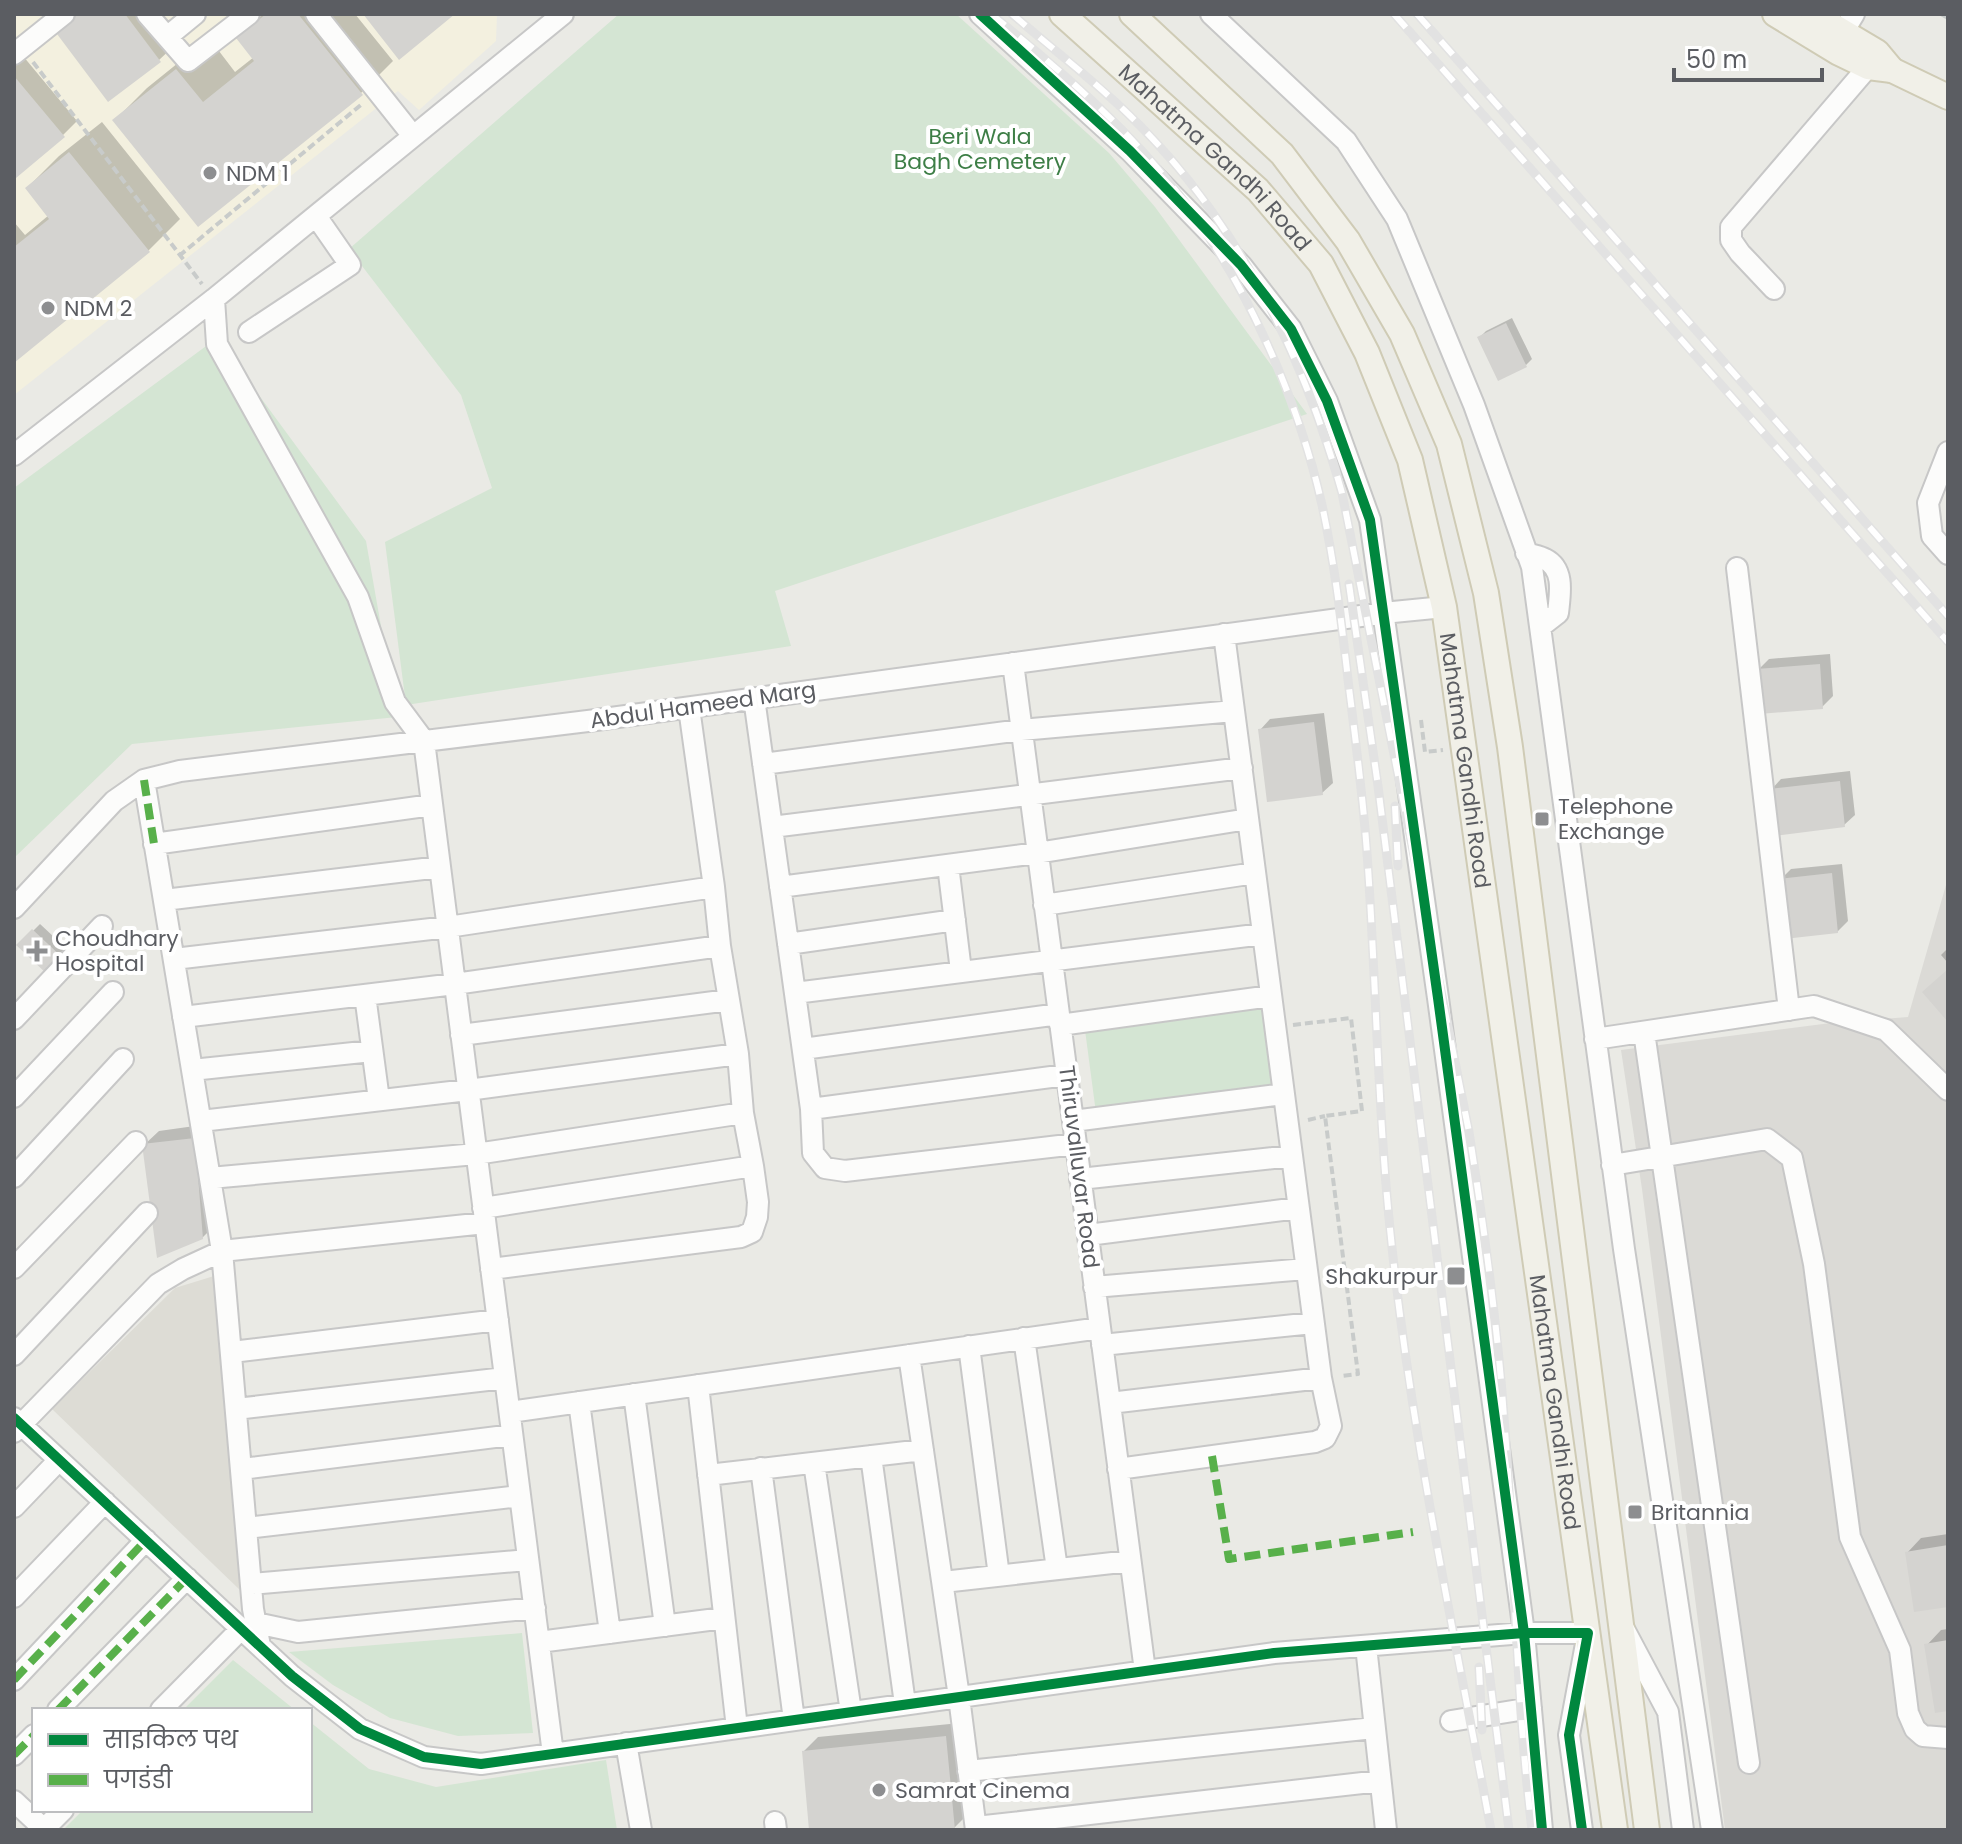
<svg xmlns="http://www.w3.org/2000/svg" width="1962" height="1844" viewBox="0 0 1962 1844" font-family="Poppins,'Noto Sans Devanagari',sans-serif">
  <rect width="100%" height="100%" fill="#eaeae5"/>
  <path fill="#f3f0df" d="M14,14H497L496,41L419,110L398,91L14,395Z"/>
  <path fill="#dbdad6" d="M1948,878V1830H1725L1642,1189L1621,1050L1831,1023L1908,1017Z"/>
  <path fill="#dddcd5" d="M214,1276L240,1590L52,1409L175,1288Z"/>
  <path fill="#d4e5d3" d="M619,14H956L1109,153L1155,207L1307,414L775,591L791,646L406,705L385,542L492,488L461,395L349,249Z
    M217,338L366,541L397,717L132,744L14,858V488Z
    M1263,1006L1273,1089L1096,1113L1085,1030Z
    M522,1633L533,1733L458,1736L390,1718L333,1685L289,1652Z
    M233,1660L295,1710H183Z
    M310,1722L369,1769L436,1787L606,1760L617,1830H63L83,1810H310Z"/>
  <path fill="#0003" d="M74,14H150L174,46L159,60L57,30Z
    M263,14H355L393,61L361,93L115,120L147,88L209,38L235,72L254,57L239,38Z
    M23,56L77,121L63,135L14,172V63Z
    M102,122L180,219L148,251L14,360V222L25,235L49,215L27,188L59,156Z
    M1512,318L1532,359L1526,365L1479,338L1486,331Z
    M1830,654L1833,696L1822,707L1758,670L1769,659Z
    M1324,713L1333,783L1322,793L1260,730L1270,719Z
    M1850,771L1855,815L1844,825L1771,790L1781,779Z
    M1842,864L1848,921L1837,932L1780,880L1791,869Z
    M40,924L68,950L47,972L19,945Z
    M1948,948V963L1941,955Z
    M209,1124L217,1223L202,1238L144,1145L159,1131Z
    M1948,1534V1605L1907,1553L1921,1538Z
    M1948,1629V1709L1927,1645L1941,1630Z
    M960,1723L969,1813L954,1828L931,1830H811L804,1751L818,1737Z"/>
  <path fill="#d4d3d0" d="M75,14H125L161,62L108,102L54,30Z
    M266,14H298L363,95L198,227L112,120L176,69L203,102L254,61L236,38Z
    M363,14H455L399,60Z
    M14,76L65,137L16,178L14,176Z
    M69,152L150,252L14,363V247L49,219L25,188Z
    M1506,323L1527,367L1498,381L1477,337Z
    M1820,664L1823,709L1759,714L1756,669Z
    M1314,722L1323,795L1267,802L1258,729Z
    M1840,781L1845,827L1774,836L1769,789Z
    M1832,873L1838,933L1784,939L1778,879Z
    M32,929L63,958L47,974L16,945Z
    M1948,969V1022L1922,992Z
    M195,1138L203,1239L157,1258L142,1144Z
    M1948,1545V1607L1914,1612L1905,1552Z
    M1948,1640V1711L1935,1713L1924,1644Z
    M946,1736L955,1830H809L802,1751Z"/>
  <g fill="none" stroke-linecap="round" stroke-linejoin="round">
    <g stroke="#c7c7c7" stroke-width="24">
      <path id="minor" d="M147,14L188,61L249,14
        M316,14L413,136
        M980,14L1130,151L1241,265L1291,329L1327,401L1370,520L1438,998L1524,1633L1542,1830
        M1211,14L1346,141L1397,219L1474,405L1532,567L1624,1249L1712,1830
        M1843,32L1854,14
        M167,37L195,14
        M14,54L64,14
        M1774,289L1740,253L1731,240V227L1868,67
        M214,299L217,344L358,597L395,702L424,741L553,1754
        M249,332L350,265L316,216
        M1948,452L1928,503L1932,536L1948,554
        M14,455L214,299L563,14
        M1526,553C1532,555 1540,556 1545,559C1565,569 1560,594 1558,613L1540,627
        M1737,568L1789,1010
        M1013,663L1145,1671
        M754,698L811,1109L813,1153L825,1168L845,1171L1076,1144
        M763,764L1021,730L1234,711
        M144,780L222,1251L253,1609L260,1646
        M772,827L1242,768
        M154,844L432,805
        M948,865L961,971
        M780,887L1037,853L1248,819
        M164,900L440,867
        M1044,905L1255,873
        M14,908L114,801L144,780L180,771L596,720L1383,613L1444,607
        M788,944L955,920
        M174,959L448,927L714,887
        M795,993L1263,934
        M365,995L379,1100
        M183,1017L455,984L720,946
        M14,1019L102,926
        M1060,1025L1271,996
        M1644,1032L1749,1763
        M461,1035L729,1000
        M1595,1039L1814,1006L1886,1030L1948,1090
        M803,1049L1059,1014
        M192,1070L372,1051
        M14,1097L113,992
        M811,1109L1066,1075
        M201,1121L468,1090L738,1054
        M1073,1121L1284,1094
        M1612,1165L1767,1139L1792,1158L1814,1264L1850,1537L1900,1650L1908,1713L1915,1729L1923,1736L1948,1738
        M14,1177L123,1059
        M210,1178L476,1154L743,1113
        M1080,1179L1292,1156
        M483,1208L753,1166
        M1088,1235L1298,1208
        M14,1268L136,1142
        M491,1269L741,1237L752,1232L757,1217L758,1202L753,1166L743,1113L738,1054L720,946L714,887L689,708
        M1094,1287L1306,1269
        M1024,1338L1057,1569
        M1102,1345L1313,1323
        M969,1346L999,1576
        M232,1352L498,1320
        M14,1355L147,1213
        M909,1355L959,1697L976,1830
        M698,1385L737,1728
        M634,1394L665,1626
        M579,1402L610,1633
        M1110,1403L1321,1378
        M236,1409L505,1378
        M510,1412L1100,1328
        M14,1418L292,1676L360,1729L424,1757L481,1764L1274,1653L1524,1633H1588L1569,1735L1582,1830
        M14,1432L158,1284L183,1269L222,1251L485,1223
        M871,1456L905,1704
        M814,1463L851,1712
        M761,1468L794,1720
        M242,1469L512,1435
        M1118,1469L1315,1442L1325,1438L1331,1426L1321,1378L1224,634
        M708,1475L923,1450
        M14,1507L59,1460
        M247,1528L520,1496
        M943,1582L1130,1561
        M252,1584L528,1560
        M14,1597L105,1502
        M256,1623L298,1632L535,1608
        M1624,1629L1668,1712L1683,1830
        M539,1642L724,1618
        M1366,1646L1386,1830
        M14,1680L146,1540
        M58,1710L187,1578
        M161,1710L241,1629
        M1451,1721L1531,1708
        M626,1743L641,1830
        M14,1755L34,1735
        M968,1771L1374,1728
        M14,1801L44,1829
        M775,1822L776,1830
        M976,1827L1380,1781
        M43,1830L63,1810"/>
    </g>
    <g stroke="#cfcbb5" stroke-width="28">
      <g id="major">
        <path id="s1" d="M1062,14L1258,190L1321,264L1367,353L1410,460L1444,607L1615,1830"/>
        <path d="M1132,14L1282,154L1348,241L1402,334L1449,444L1486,593L1510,747L1647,1830"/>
        <path d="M1775,14L1839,53L1868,67L1892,70L1948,97"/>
        <path d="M1813,14L1877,52L1892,70"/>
      </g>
    </g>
    <path stroke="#c8cbca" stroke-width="4" stroke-dasharray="8 4" stroke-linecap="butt" d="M1941,14L1948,18
      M33,62L202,284
      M179,256L362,104
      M1421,720L1425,752L1443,750
      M1293,1025L1351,1018L1362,1111L1325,1116L1358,1374L1341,1376
      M1308,1120L1325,1116"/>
    <use href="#minor" stroke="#fcfcfb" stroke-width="20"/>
    <use href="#major" stroke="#f1f0e8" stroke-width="24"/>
    <g stroke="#e2e2e2" stroke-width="9">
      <path id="rail" d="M991,14C1062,72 1131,130 1186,204C1249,289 1299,402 1322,505C1335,565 1342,627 1349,688C1356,743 1363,798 1367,853C1375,964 1377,1075 1386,1185C1404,1402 1451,1616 1491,1830
        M1012,14C1049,46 1088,76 1124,110C1233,213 1302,350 1342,493L1469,1132C1484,1227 1497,1321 1504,1417C1515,1554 1515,1693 1532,1830
        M1394,14L1948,642
        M1417,14L1948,616
        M1349,584L1378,786L1509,1830
        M1395,806L1398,866
        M1479,1667L1482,1730"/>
    </g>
    <use href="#rail" stroke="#fff" stroke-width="6" stroke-dasharray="18" stroke-linecap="butt"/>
    <path stroke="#58b04a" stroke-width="8" stroke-dasharray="16 8" stroke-linecap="butt" d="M144,780L154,844
      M1212,1456L1229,1559L1413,1532
      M14,1680L146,1540
      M58,1710L187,1578
      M14,1755L34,1735"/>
    <g stroke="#fff" stroke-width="15">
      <path id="cycleway" d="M980,14L1130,151L1241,265L1291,329L1327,401L1370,520L1438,998L1524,1633L1542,1830
        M14,1418L292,1676L360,1729L424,1757L481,1764L1274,1653L1524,1633H1588L1569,1735L1582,1830"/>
    </g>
    <use href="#cycleway" stroke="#00873e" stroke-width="10"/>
  </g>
  <g fill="#8d8e90" stroke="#fff" stroke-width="3">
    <circle cx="210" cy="173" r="8"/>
    <circle cx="48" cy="308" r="8"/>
    <rect x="1534" y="811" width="16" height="16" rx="4"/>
    <path d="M33 939h8v8h8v8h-8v8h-8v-8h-8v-8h8z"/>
    <rect x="1446" y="1266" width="20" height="20" rx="4"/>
    <rect x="1627" y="1504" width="16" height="16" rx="4"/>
    <circle cx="879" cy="1790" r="8"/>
  </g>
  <g text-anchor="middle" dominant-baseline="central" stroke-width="8" stroke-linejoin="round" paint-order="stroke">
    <g font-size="22" fill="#3d7e46" stroke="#fff">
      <text x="980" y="136">Beri Wala<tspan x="980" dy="25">Bagh Cemetery</tspan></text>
    </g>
    <g font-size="22" fill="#5b5d62" stroke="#fff">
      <text stroke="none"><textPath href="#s1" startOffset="210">Mahatma Gandhi Road</textPath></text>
      <text transform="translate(703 705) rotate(-8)">Abdul Hameed Marg</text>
      <text stroke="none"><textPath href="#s1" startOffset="882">Mahatma Gandhi Road</textPath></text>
      <text transform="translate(1079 1167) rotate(83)">Thiruvalluvar Road</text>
      <text stroke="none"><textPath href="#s1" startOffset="1530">Mahatma Gandhi Road</textPath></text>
    </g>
    <g font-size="22" fill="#5b5d62" stroke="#fff" text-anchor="start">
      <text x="226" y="173">NDM 1</text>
      <text x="64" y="308">NDM 2</text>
      <text x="1558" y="806">Telephone<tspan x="1558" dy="25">Exchange</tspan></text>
      <text x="55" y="938">Choudhary<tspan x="55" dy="25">Hospital</tspan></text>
      <text x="1438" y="1276" text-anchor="end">Shakurpur</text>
      <text x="1651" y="1512">Britannia</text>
      <text x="895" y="1790">Samrat Cinema</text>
    </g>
  </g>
  <rect width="1962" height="1844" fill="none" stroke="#5b5d62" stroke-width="32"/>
  <rect x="32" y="1708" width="280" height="104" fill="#ffffff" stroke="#bdbec0" stroke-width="2"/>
  <rect x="48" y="1734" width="40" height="12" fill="#00873e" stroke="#bdbec0" stroke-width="2"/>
  <text x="104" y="1748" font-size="24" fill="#5b5d62">साइकिल पथ</text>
  <rect x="48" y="1774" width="40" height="12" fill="#58b04a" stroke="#bdbec0" stroke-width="2"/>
  <text x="104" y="1788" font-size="24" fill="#5b5d62">पगडंडी</text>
  <path d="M1674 68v12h148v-12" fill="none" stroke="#5b5d62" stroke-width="4"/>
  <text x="1686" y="68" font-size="24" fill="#5b5d62" stroke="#ffffff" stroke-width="6" paint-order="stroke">50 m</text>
</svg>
